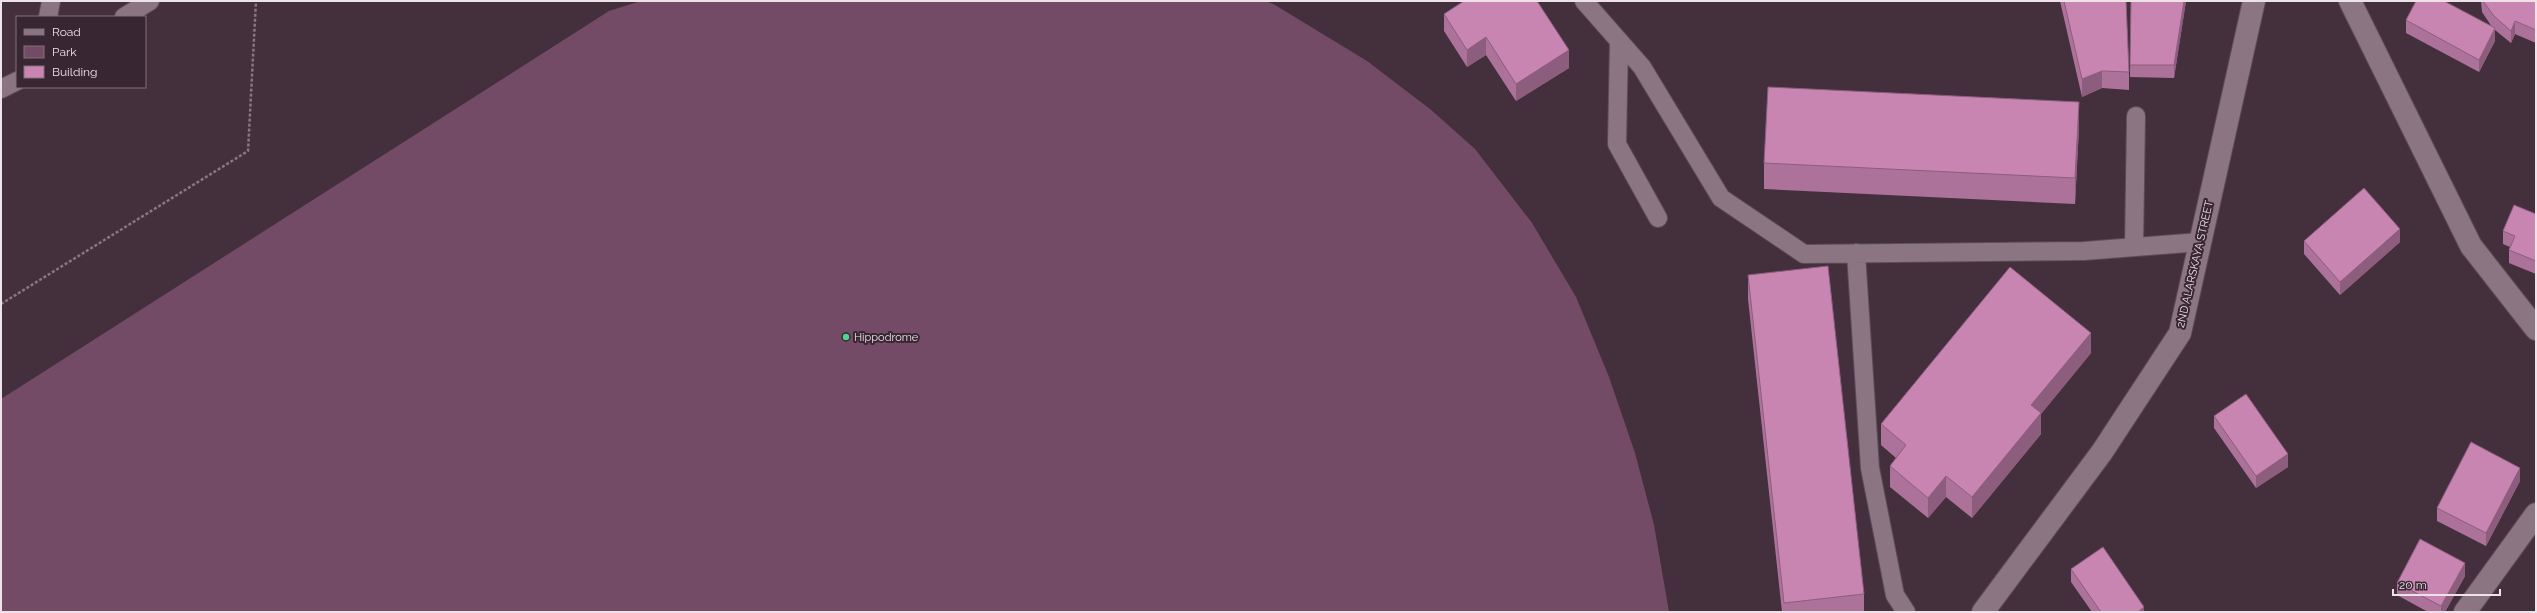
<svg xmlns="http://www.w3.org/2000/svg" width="2537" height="613" viewBox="0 0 2537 613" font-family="Raleway,sans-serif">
  <rect width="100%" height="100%" fill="#43303c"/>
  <path fill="#744b66" d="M641,1H1266L1275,5L1367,61L1430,109L1475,149L1532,223L1576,297L1609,377L1635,453L1654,525L1669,612H1V399L609,11Z"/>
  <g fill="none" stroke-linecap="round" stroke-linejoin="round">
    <g stroke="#5c4d56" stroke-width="20">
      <path id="service" d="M1584,1L1642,67L1721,198L1804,254L2084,251L2200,242
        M48,17L51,1
        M124,17L150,1
        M1619,41L1617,144L1658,218
        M1,89L17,81
        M2134,247L2136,116
        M1856,253L1870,468L1895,595L1906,612"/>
    </g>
    <g stroke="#5c4d56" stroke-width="24">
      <path id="minor" d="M2350,1L2471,246L2536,329
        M1983,612L2102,452L2180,333L2254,1
        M2465,612L2536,514"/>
    </g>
    <path stroke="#877781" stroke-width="2.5" stroke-dasharray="3 2" stroke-linecap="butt" d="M1,304L248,151L256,1"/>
    <use href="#service" stroke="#8b7583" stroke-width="18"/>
    <use href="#minor" stroke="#8b7583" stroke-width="22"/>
  </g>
  <path fill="#ad7299" d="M2060,1H2126L2129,72V90L2102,88L2082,97Z
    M2131,1H2186L2174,78L2130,77Z
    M2481,1H2536V43L2515,34L2511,43L2495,30V41L2479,72L2406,33V20L2492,27L2482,12Z
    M1444,14L1569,68L1516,101L1486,55L1467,67L1444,31Z
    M2079,127L2075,204L1764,189V163Z
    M2536,214V274L2509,263V250L2510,247L2503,244V231Z
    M2304,241L2400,242L2340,295L2304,254Z
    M1748,275L1864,594V612H1782L1748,299Z
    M2091,353L2041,414V434L1972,518L1946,497L1928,518L1890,487V466L1896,458L1881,445V424Z
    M2214,416L2288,467L2256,488L2214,428Z
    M2520,481L2486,546L2437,521V508Z
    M2071,569L2144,612H2092L2071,582Z
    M2465,576L2445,612H2428L2397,595V583Z"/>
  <path fill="#8d5d7d" d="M2184,1H2186L2174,78V65Z
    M2515,21V34L2511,43V31Z
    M2495,28V41L2479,72V60Z
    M1486,37V55L1467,67V50Z
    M1569,50V68L1516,101V84Z
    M2102,71V88L2082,97V79Z
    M2079,102V127L2075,204V178Z
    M2400,229V242L2340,295V282Z
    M2091,333V353L2041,414V434L1972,518V497L2031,405Z
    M2288,454V467L2256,488V476Z
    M2520,468V481L2486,546V533Z
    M1946,476V497L1928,518V498Z
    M2465,563V576L2445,612H2441V606Z
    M2144,607V612H2138Z"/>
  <path fill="#c985b2" stroke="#8d5d7d" d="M1464,1H1537L1569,50L1516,84L1486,37L1467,50L1444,14Z
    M2064,1H2126L2129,72L2102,71L2082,79Z
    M2131,1H2184L2174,65H2130Z
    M2416,1H2444L2495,28L2479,60L2406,20Z
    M2483,1H2536V30L2515,21L2511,31L2494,16Z
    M1768,87L2079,102L2075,178L1764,163Z
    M2364,188L2400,229L2340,282L2304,241Z
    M2514,205L2536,214V261L2509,250L2515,236L2503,231Z
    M1828,266L1864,594L1784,603L1748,275Z
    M2010,267L2091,333L2031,405L2041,413L1972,497L1946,476L1928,498L1890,466L1906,445L1881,424Z
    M2246,394L2288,454L2256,476L2214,416Z
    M2471,442L2520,468L2486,533L2437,508Z
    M2420,539L2465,563L2441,606L2397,583Z
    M2103,547L2144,607L2138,612H2101L2071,569Z"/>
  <circle fill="#50d398" stroke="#382632" stroke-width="1.5" cx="846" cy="337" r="4"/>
  <g text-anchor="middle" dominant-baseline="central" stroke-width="4" stroke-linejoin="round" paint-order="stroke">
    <g font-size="11" fill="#eee2e9" stroke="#382632">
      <text transform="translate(2195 264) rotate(-77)">2ND ALARSKAYA STREET</text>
    </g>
    <g font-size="11" fill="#eee2e9" stroke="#382632" text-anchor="start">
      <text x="854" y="337">Hippodrome</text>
    </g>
  </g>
  <rect width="2537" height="613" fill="none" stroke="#eee2e9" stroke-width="4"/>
  <rect x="16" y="16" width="130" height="72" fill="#382632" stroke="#81717b"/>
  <rect x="24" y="29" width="20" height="6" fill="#8b7583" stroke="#81717b"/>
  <text x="52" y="36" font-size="12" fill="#eee2e9">Road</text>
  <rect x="24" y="46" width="20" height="12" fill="#744b66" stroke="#81717b"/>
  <text x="52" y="56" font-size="12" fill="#eee2e9">Park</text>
  <rect x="24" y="66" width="20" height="12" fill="#c985b2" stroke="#81717b"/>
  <text x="52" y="76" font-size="12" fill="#eee2e9">Building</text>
  <path d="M2393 589v6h107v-6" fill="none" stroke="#eee2e9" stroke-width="2"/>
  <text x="2399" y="589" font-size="12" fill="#eee2e9" stroke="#382632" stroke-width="3" paint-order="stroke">20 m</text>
</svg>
